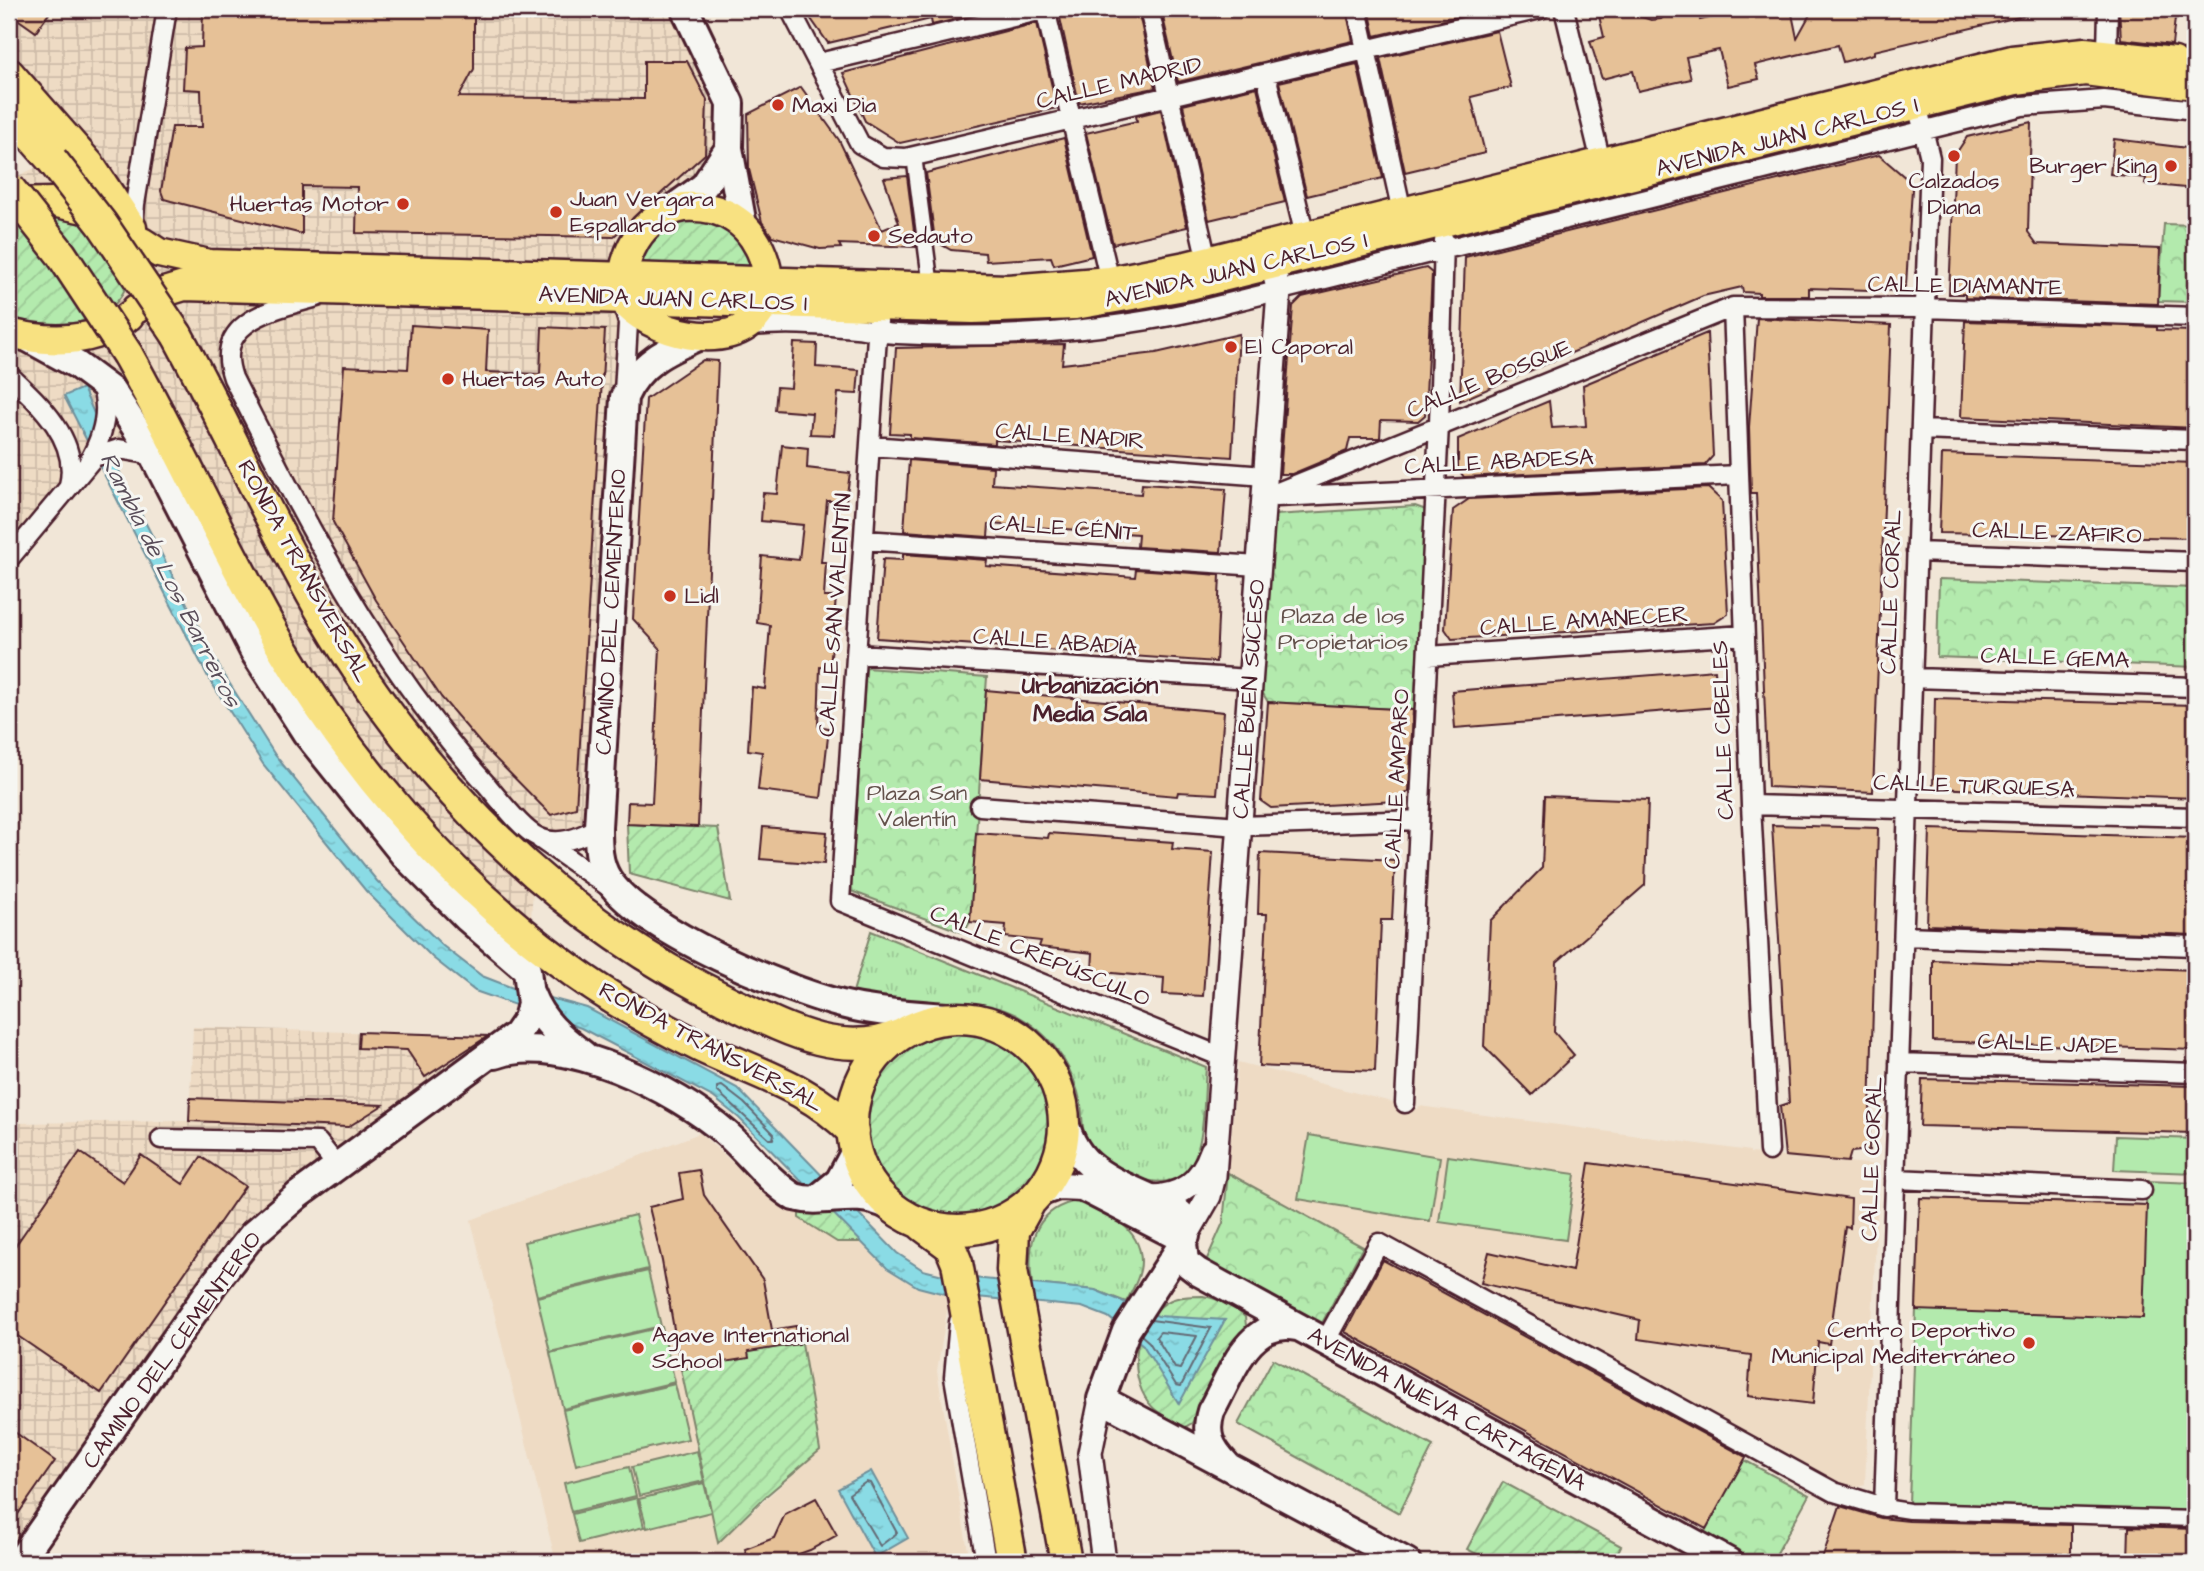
<svg xmlns="http://www.w3.org/2000/svg" width="2204" height="1571" viewBox="0 0 2204 1571" font-family="'Architects Daughter',sans-serif">
  <defs>
    <pattern id="industrial-grid" width="8" height="8" patternUnits="userSpaceOnUse" patternTransform="scale(1.75)"><rect width="8" height="8" fill="#eedbc4"/><path d="M0 4h8M4 0v8" fill="none" stroke="#cebca9"/></pattern>
    <pattern id="grass-tufts" width="24" height="20" patternUnits="userSpaceOnUse" patternTransform="scale(1.75)"><rect width="24" height="20" fill="#b3eaad"/><path d="M3 7l-1-3M5 7V3M7 7l1-3M15 17l-1-3M17 17v-4M19 17l1-3" fill="none" stroke="#9bc895"/></pattern>
    <pattern id="forest-crowns" width="20" height="18" patternUnits="userSpaceOnUse" patternTransform="scale(1.75)"><rect width="20" height="18" fill="#b3eaad"/><path d="M2 6a3 3 0 1 1 6 0M12 15a3 3 0 1 1 6 0" fill="none" stroke="#9bc895"/></pattern>
    <pattern id="garden-furrows" width="10" height="10" patternUnits="userSpaceOnUse" patternTransform="scale(1.75)"><rect width="10" height="10" fill="#b3eaad"/><path d="M-1 1l2-2M0 10L10 0M9 11l2-2" fill="none" stroke="#9bc895"/></pattern>
    <pattern id="water-ripples" width="26" height="14" patternUnits="userSpaceOnUse" patternTransform="scale(1.75)"><rect width="26" height="14" fill="#8adbe5"/><path d="M2 4q2-2 4 0t4 0M15 11q2-2 4 0t4 0" fill="none" stroke="#79bcc5"/></pattern>
  </defs>
  <rect width="100%" height="100%" fill="#f1e6d7"/>
  <filter id="ink" filterUnits="userSpaceOnUse"><feTurbulence type="fractalNoise" baseFrequency=".0143" numOctaves="2"/><feDisplacementMap in="SourceGraphic" scale="14" xChannelSelector="R" yChannelSelector="G"/><feConvolveMatrix kernelMatrix="1 2 1 2 8 2 1 2 1" color-interpolation-filters="sRGB"/></filter>
  <g filter="url(#ink)">
    <path fill="#eedbc4" fill-rule="evenodd" d="M1238,1062L1418,1109L1419,1106L1750,1151V1153L1879,1165L1865,1484L1843,1491L1371,1235L1363,1247L1228,1173Z
      M700,1133L781,1207L799,1213L835,1214L887,1268L918,1287L945,1294L947,1311L937,1371L970,1562H831L798,1555L777,1562H556L471,1220ZM802,1343L820,1450L719,1542L681,1369L749,1358V1352Z"/>
    <path fill="url(#industrial-grid)" d="M9,9H685L700,37L729,148L637,236L598,827L537,838L527,970L153,455L111,450L9,559V180L52,160L9,74Z
      M193,1027L475,1036L483,1060L298,1195L9,1562V1123L189,1121Z"/>
    <path fill="url(#grass-tufts)" stroke="#7e846c" stroke-width="2" d="M871,931L1206,1067C1202,1114 1211,1201 1138,1178C1119,1173 1096,1160 1087,1142C1081,1131 1083,1117 1081,1105C1075,1072 1056,1041 1028,1022C971,983 909,1019 853,992Z
      M1072,1202C1102,1205 1141,1228 1141,1261C1141,1276 1133,1289 1126,1302L1095,1290L1032,1284C1027,1247 1032,1213 1072,1202Z"/>
    <path fill="url(#forest-crowns)" stroke="#7e846c" stroke-width="2" d="M2164,224L2195,225V302L2158,301Z
      M1415,506L1426,510L1414,710L1268,702L1262,692L1275,515Z
      M1939,579L2195,588V667L1937,657Z
      M866,668L987,677L970,922L964,933L851,891Z
      M1228,1173L1363,1247L1321,1325L1206,1261L1223,1223Z
      M1273,1359L1433,1446L1399,1513L1238,1424Z
      M1744,1460L1809,1495L1772,1562H1757L1704,1533Z"/>
    <path fill="url(#garden-furrows)" stroke="#7e846c" stroke-width="2" d="M714,210L766,269L655,276L624,261L637,236Z
      M41,215L84,222L128,281C113,331 49,329 9,317V219Z
      M627,824L718,828L730,901L629,874Z
      M853 1124a105 105 0 1 1 210 0a105 105 0 1 1-210 0Z
      M799,1213L835,1214L862,1242H837L799,1218Z
      M1203,1296C1219,1299 1233,1305 1245,1317L1246,1326L1192,1423L1185,1427C1173,1420 1157,1414 1149,1403C1126,1374 1134,1316 1171,1300C1180,1296 1193,1296 1203,1296Z
      M802,1343L820,1450L766,1496L718,1543L681,1369L748,1358V1352Z
      M1503,1482L1621,1546L1613,1562H1492L1467,1549Z"/>
    <path fill="#b3eaad" stroke="#7e846c" stroke-width="2" d="M1309,1135L1440,1157L1430,1221L1298,1199Z
      M2116,1136L2195,1139V1173L2114,1170Z
      M1448,1156L1575,1174L1566,1240L1439,1222Z
      M2147,1181L2195,1183V1511L1909,1503L1920,1198L2146,1205Z
      M635,1215L648,1269L537,1296L524,1242Z
      M648,1271L661,1326L550,1352L537,1297Z
      M662,1327L675,1382L563,1409L550,1353Z
      M675,1384L688,1439L576,1465L563,1410Z
      M697,1451L704,1481L639,1496L632,1467Z
      M629,1467L636,1496L571,1512L564,1483Z
      M704,1483L711,1512L647,1528L639,1499Z
      M637,1498L644,1527L579,1543L572,1514Z"/>
    <path fill="url(#water-ripples)" stroke="#70909b" stroke-width="2" d="M83,388L120,473L221,670L275,755L377,881L443,946L482,976L513,988L587,1008L737,1088L897,1253L923,1270L943,1275L1095,1290L1158,1316L1225,1320L1179,1404L1143,1345L1108,1317L1082,1307L945,1294L918,1287L887,1268L739,1118L713,1097L581,1028L475,991L433,958L366,891L263,764L208,677L64,396Z
      M871,1471L908,1538L875,1557L838,1489Z"/>
    <g fill="none" stroke-linecap="round" stroke-linejoin="round">
      <path stroke="#646a75" stroke-width="2" d="M722,1086L744,1103L774,1134L773,1139H769L717,1091V1087Z
        M1160,1332L1197,1336L1180,1369L1175,1368L1156,1337Z
        M1141,1335L1149,1342L1176,1385L1181,1386L1211,1328L1151,1320
        M866,1482L870,1483L897,1533L880,1546L849,1494Z"/>
    </g>
    <path fill="#e6c197" stroke="#4a1f2b" stroke-width="2" d="M9,9H52L36,32L9,13Z
      M203,9H474V69L459,97L644,99V61H687L707,100L705,154L613,237L356,233L357,187L302,186V234L171,201L164,199L161,191L172,127H202L201,90L183,89L185,48L202,47Z
      M804,9H999L932,25L931,19L828,43Z
      M1058,9H1066L1067,18L1108,9H1138L1155,88L1079,103Z
      M1161,9H1346L1353,41L1178,82Z
      M1369,9H1491L1375,36Z
      M1672,9H1698L1700,20L1750,9H1791L1797,38L1813,9H2027V15L1874,51V54L1843,62L1838,45L1755,65L1759,79L1728,86L1719,50L1686,57L1691,79L1638,91L1633,71L1602,79L1590,41L1604,37L1599,16L1621,10L1651,20L1661,19Z
      M2119,9H2176L2172,45L2121,39Z
      M1037,23L1057,108L900,143L865,121L843,73Z
      M1497,31L1511,87L1471,97L1485,153L1405,172L1380,58Z
      M1357,64L1383,178L1307,196L1279,82Z
      M801,87L839,140L882,230L899,223L884,178L907,176L916,247L839,244L841,248L820,249L772,236L762,222L749,169L748,114Z
      M1257,87L1285,202L1209,220L1183,105Z
      M1161,110L1187,227L1113,244L1086,133L1137,121L1136,116Z
      M2031,122L2028,232L2037,244L2160,249L2158,304L1965,298V294H1949L1955,155L1967,137Z
      M1064,138L1092,256L1054,265L1051,257L986,261L985,253L951,250L935,241L926,173Z
      M2114,139L2195,149V189L2145,184L2146,178L2110,174Z
      M1879,155L1907,179L1912,189L1906,285L1901,291L1809,288V296H1759V293L1743,292L1742,287L1703,296L1460,401L1465,257Z
      M1426,268L1432,273L1425,415L1418,421L1381,420L1380,438H1350L1347,451L1292,474H1280L1293,306L1302,297Z
      M1757,318L1891,325L1873,792L1768,787L1756,493H1751L1749,427Z
      M1965,321L2157,327V330L2195,331V428L1961,417Z
      M411,325L488,330L486,372L540,374L542,327L605,330L576,808L551,815L481,744L441,697L376,600L333,522L344,366L408,369Z
      M1707,333L1713,456L1705,465L1464,477L1458,469V439L1549,401L1552,428L1586,426L1583,385Z
      M1239,334L1232,457L995,440V444L910,438V434L890,433L896,348L1064,344L1062,364L1156,353Z
      M794,343L817,344L816,367L859,370L857,394L838,393L834,435L810,434L812,413L775,410L777,387L791,388Z
      M703,360L718,361L698,827L627,824L628,802L652,803L660,648L633,619L646,399Z
      M782,445L808,448L807,468L850,473L846,501H827L821,562H826L824,597H836L830,668L820,667L818,726L829,728L821,798L758,790L762,752L748,750L752,687L765,689L770,625L757,623L762,556L799,560L803,525L761,521L763,493L777,494Z
      M1942,454L2195,463V538L1939,533Z
      M909,460L993,467L992,484L1141,494L1142,484L1226,489L1221,552L1137,547L1138,534L989,524L988,537L904,531Z
      M1708,488L1722,501L1728,614L1714,623L1452,639L1445,629L1453,510L1469,499Z
      M903,554L987,560L986,566L1135,577L1136,569L1220,575L1216,662L877,638L883,559L903,560Z
      M1715,670L1718,707L1455,728L1452,691Z
      M986,690L1224,712L1217,794L1178,792L1177,796L980,779Z
      M1935,698L2195,705V798L1933,788Z
      M1268,702L1413,710L1409,791L1397,801L1271,808L1261,801Z
      M1545,796L1648,800L1645,885L1557,962L1554,1032L1574,1055L1532,1095L1484,1046L1490,921L1542,868Z
      M1772,825L1878,828L1869,1150L1851,1152L1848,1162L1785,1156L1780,1106L1789,1103Z
      M763,827L827,832L824,864L760,859Z
      M1930,829L2195,838V935L1927,925Z
      M976,833L1048,838L1049,833L1173,842L1172,849L1213,852L1203,996L1163,994L1164,978L1092,971L1093,953L1039,947L1041,941L1005,937L1006,925L970,922Z
      M1260,853L1395,860L1392,920H1381L1375,1071L1259,1066L1267,914H1258Z
      M1933,960L2195,970V1050L1933,1041Z
      M359,1032L488,1036L425,1077L407,1050L358,1048Z
      M1922,1079L2195,1086V1133L1920,1126Z
      M190,1098L383,1105L348,1127L189,1121Z
      M80,1152L123,1182L141,1155L183,1184L201,1157L245,1186L101,1393L9,1330V1255Z
      M1589,1163L1851,1199L1850,1228L1845,1227L1829,1344L1818,1342L1813,1404L1748,1396L1751,1355L1638,1339L1640,1320L1481,1283L1489,1252L1572,1271Z
      M699,1170L704,1195L763,1280L772,1330L796,1326L799,1344L748,1352L749,1358L681,1369L662,1261L649,1207L683,1199L679,1173Z
      M1920,1198L2147,1205L2143,1318L1916,1310Z
      M1383,1260L1746,1457L1706,1529L1345,1332Z
      M9,1428L55,1461L9,1527Z
      M816,1498L837,1535L810,1550L777,1562H750L745,1549L774,1538L785,1514Z
      M1840,1506L1881,1518L1909,1521L2071,1525V1562H1821Z
      M2129,1527L2195,1529V1562H2128Z"/>
    <g fill="none" stroke-linecap="round" stroke-linejoin="round">
      <g stroke="#4a1f2b" stroke-width="19">
        <path id="pedestrian" d="M914,156L931,287
          M1884,1507L1909,1511L2195,1519"/>
      </g>
      <g stroke="#4a1f2b" stroke-width="23">
        <path id="minor" d="M790,9L860,144L883,157L906,158L1540,9
          M1045,9L1110,281
          M1149,9L1207,261
          M1357,9L1402,212
          M1564,9L1601,162
          M2107,52L2108,9
          M819,63L1047,9
          M1266,75L1305,236
          M133,230L135,204L167,9
          M317,297C277,309 212,319 233,378C306,523 376,662 486,784C498,798 522,830 538,837C558,847 582,837 598,827
          M622,301L628,323L624,392
          M1733,307L1751,805L1769,1151
          M878,321L840,901L1222,1057
          M744,327C780,322 819,325 856,328C870,329 883,334 898,334C998,339 1097,332 1196,311L2022,106L2104,100L2195,110
          M9,375C39,403 80,440 69,485
          M1921,430L2195,440
          M871,446L1265,476
          M89,461C103,436 112,408 99,381
          M1277,497L1738,475
          M1263,498L1733,307L1925,308L2195,317
          M864,540L1258,566
          M1916,552L2195,562
          M9,559L94,457L119,449L153,455
          M857,654L1250,679
          M1428,656L1744,635
          M1913,678L2195,687
          M1751,805L2195,817
          M980,806L1239,826L1419,820
          M540,839L609,887
          M1904,936L2195,946
          M1899,1063L2195,1073
          M1405,1103L1439,425L1444,240
          M161,1139L318,1142L337,1166
          M1895,1179L2142,1190
          M959,1322L954,1377L986,1562
          M1325,1342L1379,1243L1834,1492L1884,1507L1930,158L1917,104"/>
      </g>
      <g stroke="#4a1f2b" stroke-width="28">
        <path id="tertiary" d="M1147,1197C1181,1198 1201,1182 1212,1151
          M1186,1236L1209,1196L1214,1176L1279,291L1272,265
          M1101,1399L1090,1453L1104,1562"/>
      </g>
      <g stroke="#4a1f2b" stroke-width="32">
        <path id="secondary" d="M685,9L730,103L729,148L743,225
          M669,211L704,186L729,148
          M700,336C666,351 640,362 624,397L598,827C598,845 598,863 608,879C640,930 790,993 850,1006C886,1014 924,1015 961,1018
          M531,994C541,1021 562,1038 584,1055
          M495,1055C562,1031 677,1090 727,1134C750,1154 767,1180 794,1197C828,1206 851,1188 889,1206
          M1063,1112C1072,1169 1110,1179 1157,1201C1170,1207 1181,1210 1187,1223L1183,1243L1126,1331L1101,1399L1407,1562
          M1039,1193L1058,1186L1082,1187L1177,1236H1186
          M818,1198L839,1181L855,1151
          M1183,1243L1185,1262L1198,1272L1729,1562
          M1226,1464C1210,1447 1204,1434 1211,1411C1231,1376 1248,1317 1297,1327
          M19,1562L213,1285L253,1234L298,1195L516,1035L527,1019L531,1004L527,970L468,919L404,855L306,733L254,652L153,455L112,391L77,365L26,337"/>
      </g>
      <g stroke="#4a1f2b" stroke-width="33">
        <path id="primary" d="M9,203L53,202L102,213
          M684,207C702,206 721,209 736,220C762,237 779,285 760,312C731,356 648,333 621,298C622,256 638,216 684,207Z
          M142,242L159,253L209,264L1008,289L1110,281L1186,266L2012,60L2085,52L2174,62
          M136,309L161,293L184,286L973,309L1075,305L1190,285L2016,80L2085,71L2195,85
          M9,333C49,343 96,344 129,316"/>
      </g>
      <g stroke="#4a1f2b" stroke-width="35">
        <path id="trunk" d="M9,74L89,165L131,228
          M9,111L52,160
          M177,335C228,428 271,525 324,616C421,781 557,919 730,1002C785,1029 841,1060 902,1034
          M127,354C180,448 224,548 278,641C349,762 444,874 555,958C600,993 650,1022 701,1047C756,1073 810,1087 853,1132
          M852 1124a106 106 0 1 1 212 0a106 106 0 1 1-212 0Z
          M1029,1204L1014,1231L1012,1270L1066,1562
          M923,1226L950,1246L957,1263L1012,1562"/>
      </g>
      <use href="#pedestrian" stroke="#f6f6f2" stroke-width="14"/>
      <use href="#minor" stroke="#f6f6f2" stroke-width="18"/>
      <use href="#tertiary" stroke="#f6f6f2" stroke-width="23"/>
      <use href="#secondary" stroke="#f6f6f2" stroke-width="26"/>
      <use href="#primary" stroke="#f8e181" stroke-width="28"/>
      <use href="#trunk" stroke="#f8e181" stroke-width="30"/>
      <g stroke="#4a1f2b" stroke-width="35" stroke-linecap="butt">
        <path id="trunk-bridge" d="M52,160L102,224L177,335
          M9,188L61,254L127,354"/>
      </g>
      <use href="#trunk-bridge" stroke="#f8e181" stroke-width="30"/>
    </g>
  </g>
  <g fill="#c8321e" stroke="#f6f6f2" stroke-width="2.5">
    <circle cx="778" cy="105" r="7"/>
    <circle cx="1954" cy="156" r="7"/>
    <circle cx="2171" cy="166" r="7"/>
    <circle cx="403" cy="204" r="7"/>
    <circle cx="556" cy="212" r="7"/>
    <circle cx="874" cy="236" r="7"/>
    <circle cx="1231" cy="347" r="7"/>
    <circle cx="448" cy="379" r="7"/>
    <circle cx="670" cy="596" r="7"/>
    <circle cx="2029" cy="1343" r="7"/>
    <circle cx="638" cy="1348" r="7"/>
  </g>
  <g text-anchor="middle" dominant-baseline="central" stroke-width="6" stroke-linejoin="round" paint-order="stroke">
    <g font-size="23" fill="#4a1f2b" stroke="#f6f6f2">
      <text transform="translate(1119 83) rotate(-13)">CALLE MADRID</text>
      <text transform="translate(1787 137) rotate(-14)">AVENIDA JUAN CARLOS I</text>
      <text transform="translate(1236 270) rotate(-13)">AVENIDA JUAN CARLOS I</text>
      <text transform="translate(1965 286) rotate(1)">CALLE DIAMANTE</text>
      <text transform="translate(673 299) rotate(2)">AVENIDA JUAN CARLOS I</text>
      <text transform="translate(1489 379) rotate(-22)">CALLE BOSQUE</text>
      <text transform="translate(1070 436) rotate(4)">CALLE NADIR</text>
      <text transform="translate(1499 462) rotate(-3)">CALLE ABADESA</text>
      <text transform="translate(1063 528) rotate(4)">CALLE CÉNIT</text>
      <text transform="translate(2057 533) rotate(2)">CALLE ZAFIRO</text>
      <text transform="translate(304 571) rotate(61)">RONDA TRANSVERSAL</text>
      <text transform="translate(1891 592) rotate(-88)">CALLE CORAL</text>
      <text transform="translate(611 612) rotate(-87)">CAMINO DEL CEMENTERIO</text>
      <text transform="translate(835 615) rotate(-86)">CALLE SAN VALENTÍN</text>
      <text transform="translate(1584 621) rotate(-4)">CALLE AMANECER</text>
      <text transform="translate(1055 642) rotate(4)">CALLE ABADÍA</text>
      <text transform="translate(2055 658) rotate(2)">CALLE GEMA</text>
      <text transform="translate(1249 699) rotate(-86)">CALLE BUEN SUCESO</text>
      <text transform="translate(1723 730) rotate(-92)">CALLE CIBELES</text>
      <text transform="translate(1397 779) rotate(-87)">CALLE AMPARO</text>
      <text transform="translate(1974 786) rotate(2)">CALLE TURQUESA</text>
      <text transform="translate(1040 956) rotate(22)">CALLE CREPÚSCULO</text>
      <text transform="translate(2048 1044) rotate(2)">CALLE JADE</text>
      <text transform="translate(711 1047) rotate(28)">RONDA TRANSVERSAL</text>
      <text transform="translate(1872 1159) rotate(-88)">CALLE CORAL</text>
      <text transform="translate(172 1350) rotate(-54)">CAMINO DEL CEMENTERIO</text>
      <text transform="translate(1447 1409) rotate(29)">AVENIDA NUEVA CARTAGENA</text>
    </g>
    <g font-size="23" fill="#4a1f2b" stroke="#f6f6f2" text-anchor="start">
      <text x="792" y="105">Maxi Dia</text>
      <text x="2157" y="166" text-anchor="end">Burger King</text>
      <text x="1954" y="181" text-anchor="middle">Calzados<tspan x="1954" dy="26">Diana</tspan></text>
      <text x="570" y="199">Juan Vergara<tspan x="570" dy="26">Espallardo</tspan></text>
      <text x="389" y="204" text-anchor="end">Huertas Motor</text>
      <text x="888" y="236">Sedauto</text>
      <text x="1245" y="347">El Caporal</text>
      <text x="462" y="379">Huertas Auto</text>
      <text x="684" y="596">Lidl</text>
      <text x="2015" y="1330" text-anchor="end">Centro Deportivo<tspan x="2015" dy="26">Municipal Mediterráneo</tspan></text>
      <text x="652" y="1335">Agave International<tspan x="652" dy="26">School</tspan></text>
    </g>
    <g font-size="23" fill="#64524c" stroke="#f6f6f2">
      <text x="1343" y="616">Plaza de los<tspan x="1343" dy="26">Propietarios</tspan></text>
      <text x="917" y="793">Plaza San<tspan x="917" dy="26">Valentín</tspan></text>
    </g>
    <g font-size="24" font-style="italic" fill="#5a4e5a" stroke="#f6f6f2">
      <text transform="translate(170 580) rotate(63)">Rambla de Los Barreros</text>
    </g>
    <g font-size="24" font-weight="bold" fill="#4a1f2b" stroke="#f6f6f2">
      <text x="1090" y="686">Urbanización<tspan x="1090" dy="28">Media Sala</tspan></text>
    </g>
  </g>
  <rect width="2204" height="1571" fill="none" stroke="#f6f6f2" stroke-width="35"/>
  <rect x="18" y="18" width="2169" height="1536" fill="none" stroke="#4a1f2b" stroke-width="2.5" filter="url(#ink)"/>
</svg>
